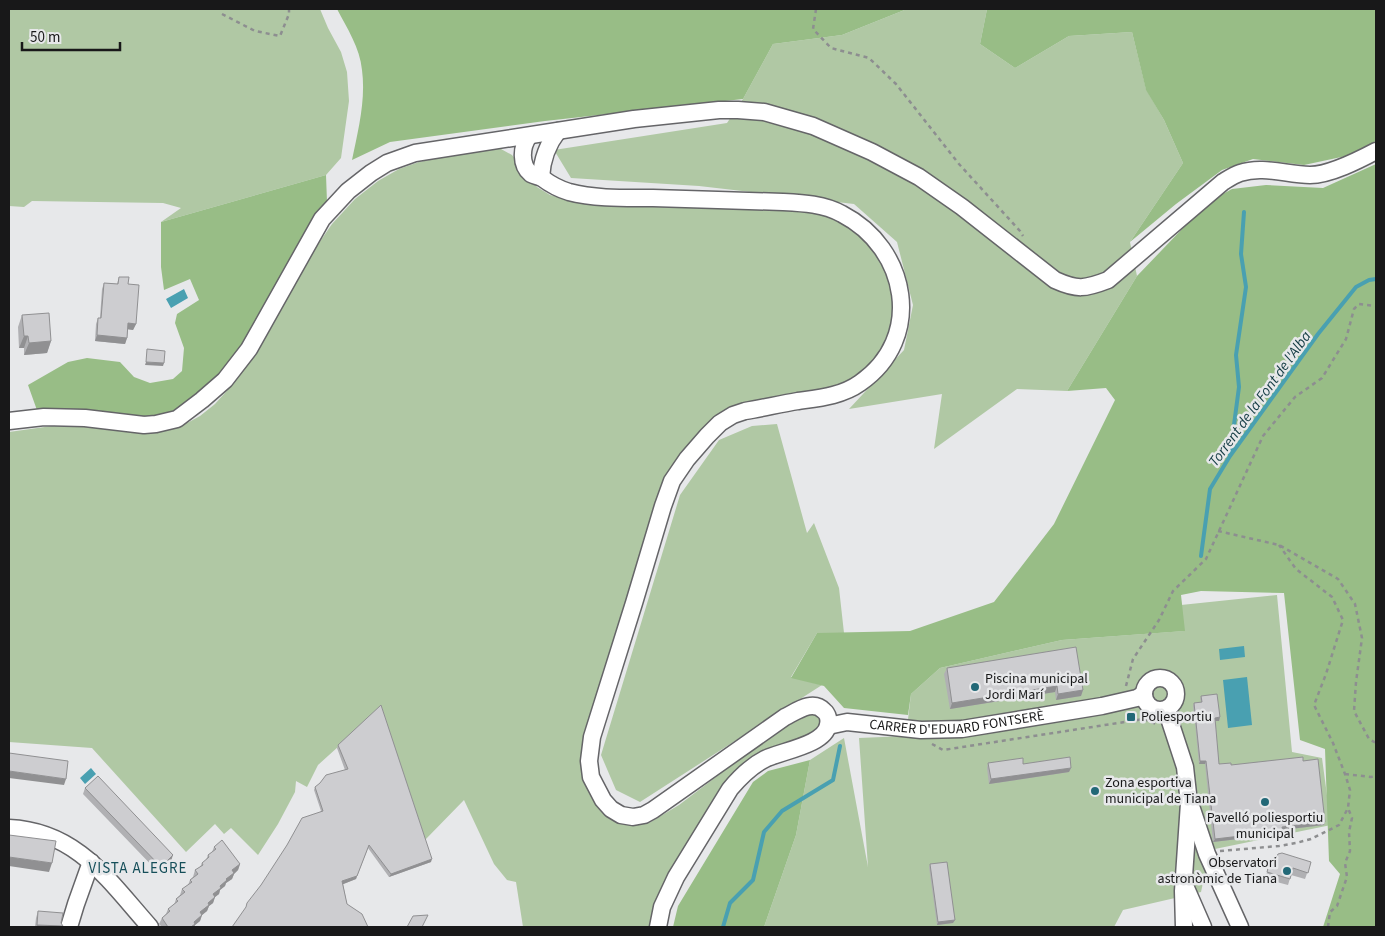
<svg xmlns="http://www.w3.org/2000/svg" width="1385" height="936" viewBox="0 0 1385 936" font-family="'Source Sans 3',sans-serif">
  <rect width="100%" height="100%" fill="#e7e8ea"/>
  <path fill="#b0c8a4" d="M9,9H320L328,28L341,52L347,72L349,101L341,158L326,175L161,222L181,208L163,203L32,201L24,207L9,206Z
    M907,9H987L980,44L1015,68L1069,36L1132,32L1146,89L1164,120L1183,163L1130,242L1137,276L1067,391L1017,389L934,449L942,394L849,409L904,350L913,305L897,242L854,204L699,186L571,178L554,150L727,123L743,99L773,44L842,35Z
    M490,148L501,149L512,155L537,187L550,195L570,200L792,209L813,212L830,217L856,231L874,248L887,269L894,304L892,321L886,340L878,358L863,372L842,385L708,425L691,441L679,461L588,724L605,812L621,824L636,825L649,823L679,805L799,714L810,711L823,719L817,732L749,764L655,927H523L516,882L507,880L494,864L464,800L425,840L380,709L318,765L307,787L296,781L295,792L278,824L258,855L231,828L224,834L215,824L186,852L92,748L9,742V432L52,426L93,427L142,431H163L189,422L200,416L215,404L233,384L270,330L294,285L312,253L332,224L355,199L378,181L399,169L419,162Z
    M777,424L807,533L814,523L839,588L844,633H817L791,677L822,685L640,802L616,790L601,755L680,495L719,440L752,426Z
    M1277,595L1292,752L1322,758L1331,825L1210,850L1201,892L1123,910L1114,927H764L796,835L810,760L844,738L868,867L859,738L906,736L911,694L940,668L1062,640L1184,631L1181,605Z"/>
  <path fill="#98bd86" d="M337,9H907L842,35L773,44L743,99L545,121L390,142L352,160C358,131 366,100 362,70C360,48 347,28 337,9Z
    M987,9H1376V141L1346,156L1304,165L1253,159L1222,170L1176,204L1130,242L1183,163L1164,120L1146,90L1132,32L1069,36L1015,68L980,44Z
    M1376,164V927H1323L1340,874L1329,861L1325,749L1300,740L1284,593L1201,591L1181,595L1185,631L1062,640L940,668L911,694L908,715L844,708L824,686L791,678L817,633L910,631L994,602L1054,524L1115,400L1106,388L1067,391L1137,276L1208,202L1232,189L1266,185L1323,188Z
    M326,175L327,202L290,258L242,346L214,383L177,411L156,417L38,413L28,385L68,362L87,358L120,362L134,377L150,383L173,379L182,371L184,348L175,323L177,314L199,300L190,279L164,290L161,267V222Z
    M810,760L796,835L764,927H673L678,906L753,782L768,771Z"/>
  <path fill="#49a0b1" d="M184,289L188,298L171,308L166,299Z
    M1244,646L1245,657L1220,660L1219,649Z
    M1247,677L1252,725L1228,728L1223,680Z
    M91,768L96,774L85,784L80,778Z"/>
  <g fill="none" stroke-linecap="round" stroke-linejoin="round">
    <path stroke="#49a0b1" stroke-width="4" d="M1230,455L1239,387L1236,355L1246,287L1241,254L1244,212
      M1201,556L1210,489L1230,456L1318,334L1356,287L1369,280L1376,279
      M723,927L730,903L753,880L764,832L782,811L833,780L840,746"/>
    <g stroke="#656568" stroke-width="19">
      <g id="minor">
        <path d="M529,136C521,147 520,165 531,174C535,176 538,176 542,178C550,184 559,189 569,192C595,199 625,198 653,198C696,199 740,201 783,202C803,203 824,204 842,214C908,248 925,338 860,383C842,396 819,398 798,401C780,404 763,408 745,411L733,415L720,423L707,436L687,459L672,481L663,506L634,603L592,737L589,761L591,777L603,800L611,809L621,815L633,817L644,815L653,810L785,717C797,711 813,699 824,711C828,714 829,720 828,725C825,745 781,751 765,759C751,766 740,777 730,789L676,877L662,907L658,927"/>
        <path d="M541,177C542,160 547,145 558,131"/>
        <path d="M9,421L44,417L85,418L144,425L156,424L177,419L202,400L225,380L249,349L322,219L348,191L371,173L387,163L415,153L634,119L719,110H738L764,112L813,126L872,152L919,177L962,207L1055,280C1077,290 1085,289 1108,280L1223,182C1228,179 1234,175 1240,173C1263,165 1287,175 1310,175C1330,175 1359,160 1376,151"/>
        <circle cx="1160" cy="694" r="16"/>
        <path d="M1166,709L1185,767L1189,803L1183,891L1184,927"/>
        <path id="s1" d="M828,726L847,722L921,730L962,729L1102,706L1137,698L1144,694"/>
        <path d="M1192,809L1207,854L1240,927"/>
        <path d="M9,828C77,831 109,881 150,927"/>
        <path d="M1186,888L1203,927"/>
        <path d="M69,927L76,904L91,862"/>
      </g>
    </g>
    <path stroke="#8d8e90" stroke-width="2.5" stroke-dasharray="4 4" stroke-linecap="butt" d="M816,9L813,29L831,48L869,58L896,84L959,164L1020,231L1023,236
      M222,14L255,31L280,36L289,14V9
      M1218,531L1279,545L1338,579L1355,604L1362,638L1356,682L1354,711L1369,739L1376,743
      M1126,686L1133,659L1159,620L1173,591L1206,559L1263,436L1295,397L1322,378L1346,339L1354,309L1359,304L1376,306
      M932,744L943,750L1144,719L1156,724
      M1345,774L1371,777L1376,776
      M1220,851L1279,846L1296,843L1311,839L1339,825L1348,808L1350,790L1345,774L1333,743L1314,705L1326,674L1343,620L1332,597L1296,569L1279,545
      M1328,927L1330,912L1337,906L1347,877L1345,863L1350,851L1349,832L1352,818L1348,808"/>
    <use href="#minor" stroke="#fff" stroke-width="16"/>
  </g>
  <path fill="#b0b0b3" d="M119,277L128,284L136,324L133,330L128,329L127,338L125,344L95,341L96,324L98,318H100L102,289L104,283L117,284Z
    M22,315L51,341L47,353L24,355V348H19L18,327Z
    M947,668L1083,690L1081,696L1056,700L1055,692L950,709L944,674Z
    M1201,696L1220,717L1219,721H1215L1219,764L1231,765L1303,761L1324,825L1282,830L1281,834L1213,842L1205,764H1199L1195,723L1193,706L1194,703L1201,702L1200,699Z
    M338,745L431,862L389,877L368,848L356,879L343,884L347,904L232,927L321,811L314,790L315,787L345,770L337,748Z
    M988,763L1023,764L1071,768L1069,772L989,784L987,768Z
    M85,788L171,861L159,873L83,794Z
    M214,847L240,864L238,870L234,874L232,879L226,883L225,886L220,890L219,894L215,897L213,903L209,906L207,911L202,915L200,921L195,925L194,927H162L159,924L162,918L166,914L168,909L174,905L176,899L180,895L182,889L188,885L190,880L193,877L195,870L200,867L202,863L206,860L208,855L212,852Z
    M1270,861L1311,862L1305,879L1291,875L1288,885L1265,879Z
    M930,864L955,920L953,923L937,925L929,867Z
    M38,911L61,923L62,927H35L36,918Z"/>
  <path fill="#909092" d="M128,323L136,324L133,330L126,329Z
    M97,335L127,338L125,344L95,341Z
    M24,336H28L24,348H19Z
    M51,341L47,353L24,355L29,343Z
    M146,362L164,363L163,366L145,365Z
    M1057,686L1055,692L950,709L952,703Z
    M1083,690L1081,696L1056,700L1058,694Z
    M1220,717L1219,721H1213L1215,718Z
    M1200,761H1206L1205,764H1199Z
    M1071,768L1069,772L989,784L991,779Z
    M9,771L66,779L64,785L9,778Z
    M1325,822L1324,825L1281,830L1282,827Z
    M1283,831L1281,834L1213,842L1215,839Z
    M173,855L171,861L159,873L161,867Z
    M9,857L52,863L49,872L9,866Z
    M432,859L431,862L389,877L391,874Z
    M240,864L238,870L234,874L232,879L226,883L225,886L220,890L219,894L215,897L213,903L209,906L207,911L202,915L200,921L195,925L194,927H191L194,922L213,894L232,870Z
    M357,876L356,879L341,885L342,881Z
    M955,920L953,923L937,925L938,922Z
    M37,925L63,926L62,927H36Z"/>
  <path fill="#cdcdd0" stroke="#909092" d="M119,277H129L128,284L139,285L136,324L128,323L127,338L97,335L98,318H101L104,283L118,284Z
    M49,313L51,341L29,343L28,336H24L22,315Z
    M147,349L165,351L164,363L146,362Z
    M1076,647L1083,690L1058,694L1057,686L952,703L947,668Z
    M1217,694L1220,717L1215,718L1219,764L1231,763V765L1303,757V761L1318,759L1325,822L1282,827L1283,831L1215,839L1206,761H1200L1194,703L1202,702L1201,696Z
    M381,705L432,859L391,874L369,845L357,876L342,881L347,904L362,914L368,927H232L246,907L247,903L261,885L287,845L302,818L323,811L315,787L320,783L326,775L348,769L338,745Z
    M9,753L68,761L66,779L9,771Z
    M1070,757L1071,768L991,779L988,763L1023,758V764Z
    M98,776L173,855L161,867L85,788Z
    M9,835L56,841L52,863L9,857Z
    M222,840L240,864L232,870L234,873L226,879L227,880L220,886L221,888L213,894L215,897L208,903L209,905L200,912L202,915L194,922L195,924L191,927H168L162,918L170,911L168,909L178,901L176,899L185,892L182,889L192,882L190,880L198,874L195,870L203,865L202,863L209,857L208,855L216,849L214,847Z
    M1282,853L1311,862L1308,873L1293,868L1290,879L1267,872L1270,861H1274L1278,854Z
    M947,862L955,920L938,922L930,864Z
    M38,911L63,913L61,923L63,926L37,925Z
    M428,915L422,927H407L413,916Z"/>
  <g fill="#226877" stroke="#e7e8ea" stroke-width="2">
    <circle cx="975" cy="687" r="5"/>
    <rect x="1126" y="712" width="10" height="10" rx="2.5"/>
    <circle cx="1095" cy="791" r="5"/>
    <circle cx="1265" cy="802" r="5"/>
    <circle cx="1287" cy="871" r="5"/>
  </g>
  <g text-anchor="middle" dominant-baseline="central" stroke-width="5" stroke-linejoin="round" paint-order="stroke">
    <g font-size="14" fill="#181819" stroke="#e7e8ea" text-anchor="start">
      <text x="985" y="679">Piscina municipal<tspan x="985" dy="16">Jordi Marí</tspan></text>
      <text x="1141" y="717">Poliesportiu</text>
      <text x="1105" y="783">Zona esportiva<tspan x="1105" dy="16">municipal de Tiana</tspan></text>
      <text x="1265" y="818" text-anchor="middle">Pavelló poliesportiu<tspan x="1265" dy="16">municipal</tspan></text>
      <text x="1277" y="863" text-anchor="end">Observatori<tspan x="1277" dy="16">astronòmic de Tiana</tspan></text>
    </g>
    <g font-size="14" fill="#181819" stroke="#e7e8ea">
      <text stroke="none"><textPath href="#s1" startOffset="130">CARRER D'EDUARD FONTSERÈ</textPath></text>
    </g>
    <g font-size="15" font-style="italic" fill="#143c44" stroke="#e7e8ea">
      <text transform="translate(1260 399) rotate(-54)">Torrent de la Font de l'Alba</text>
    </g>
    <g font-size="15" letter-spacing="1" fill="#154e59" stroke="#e7e8ea">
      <text x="138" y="868">VISTA ALEGRE</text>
    </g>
  </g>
  <rect width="1385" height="936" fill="none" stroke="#181819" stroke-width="20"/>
  <path d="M22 42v8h98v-8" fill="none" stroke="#181819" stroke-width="2.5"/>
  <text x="30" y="42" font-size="15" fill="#181819" stroke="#e7e8ea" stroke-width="4" paint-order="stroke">50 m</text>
</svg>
